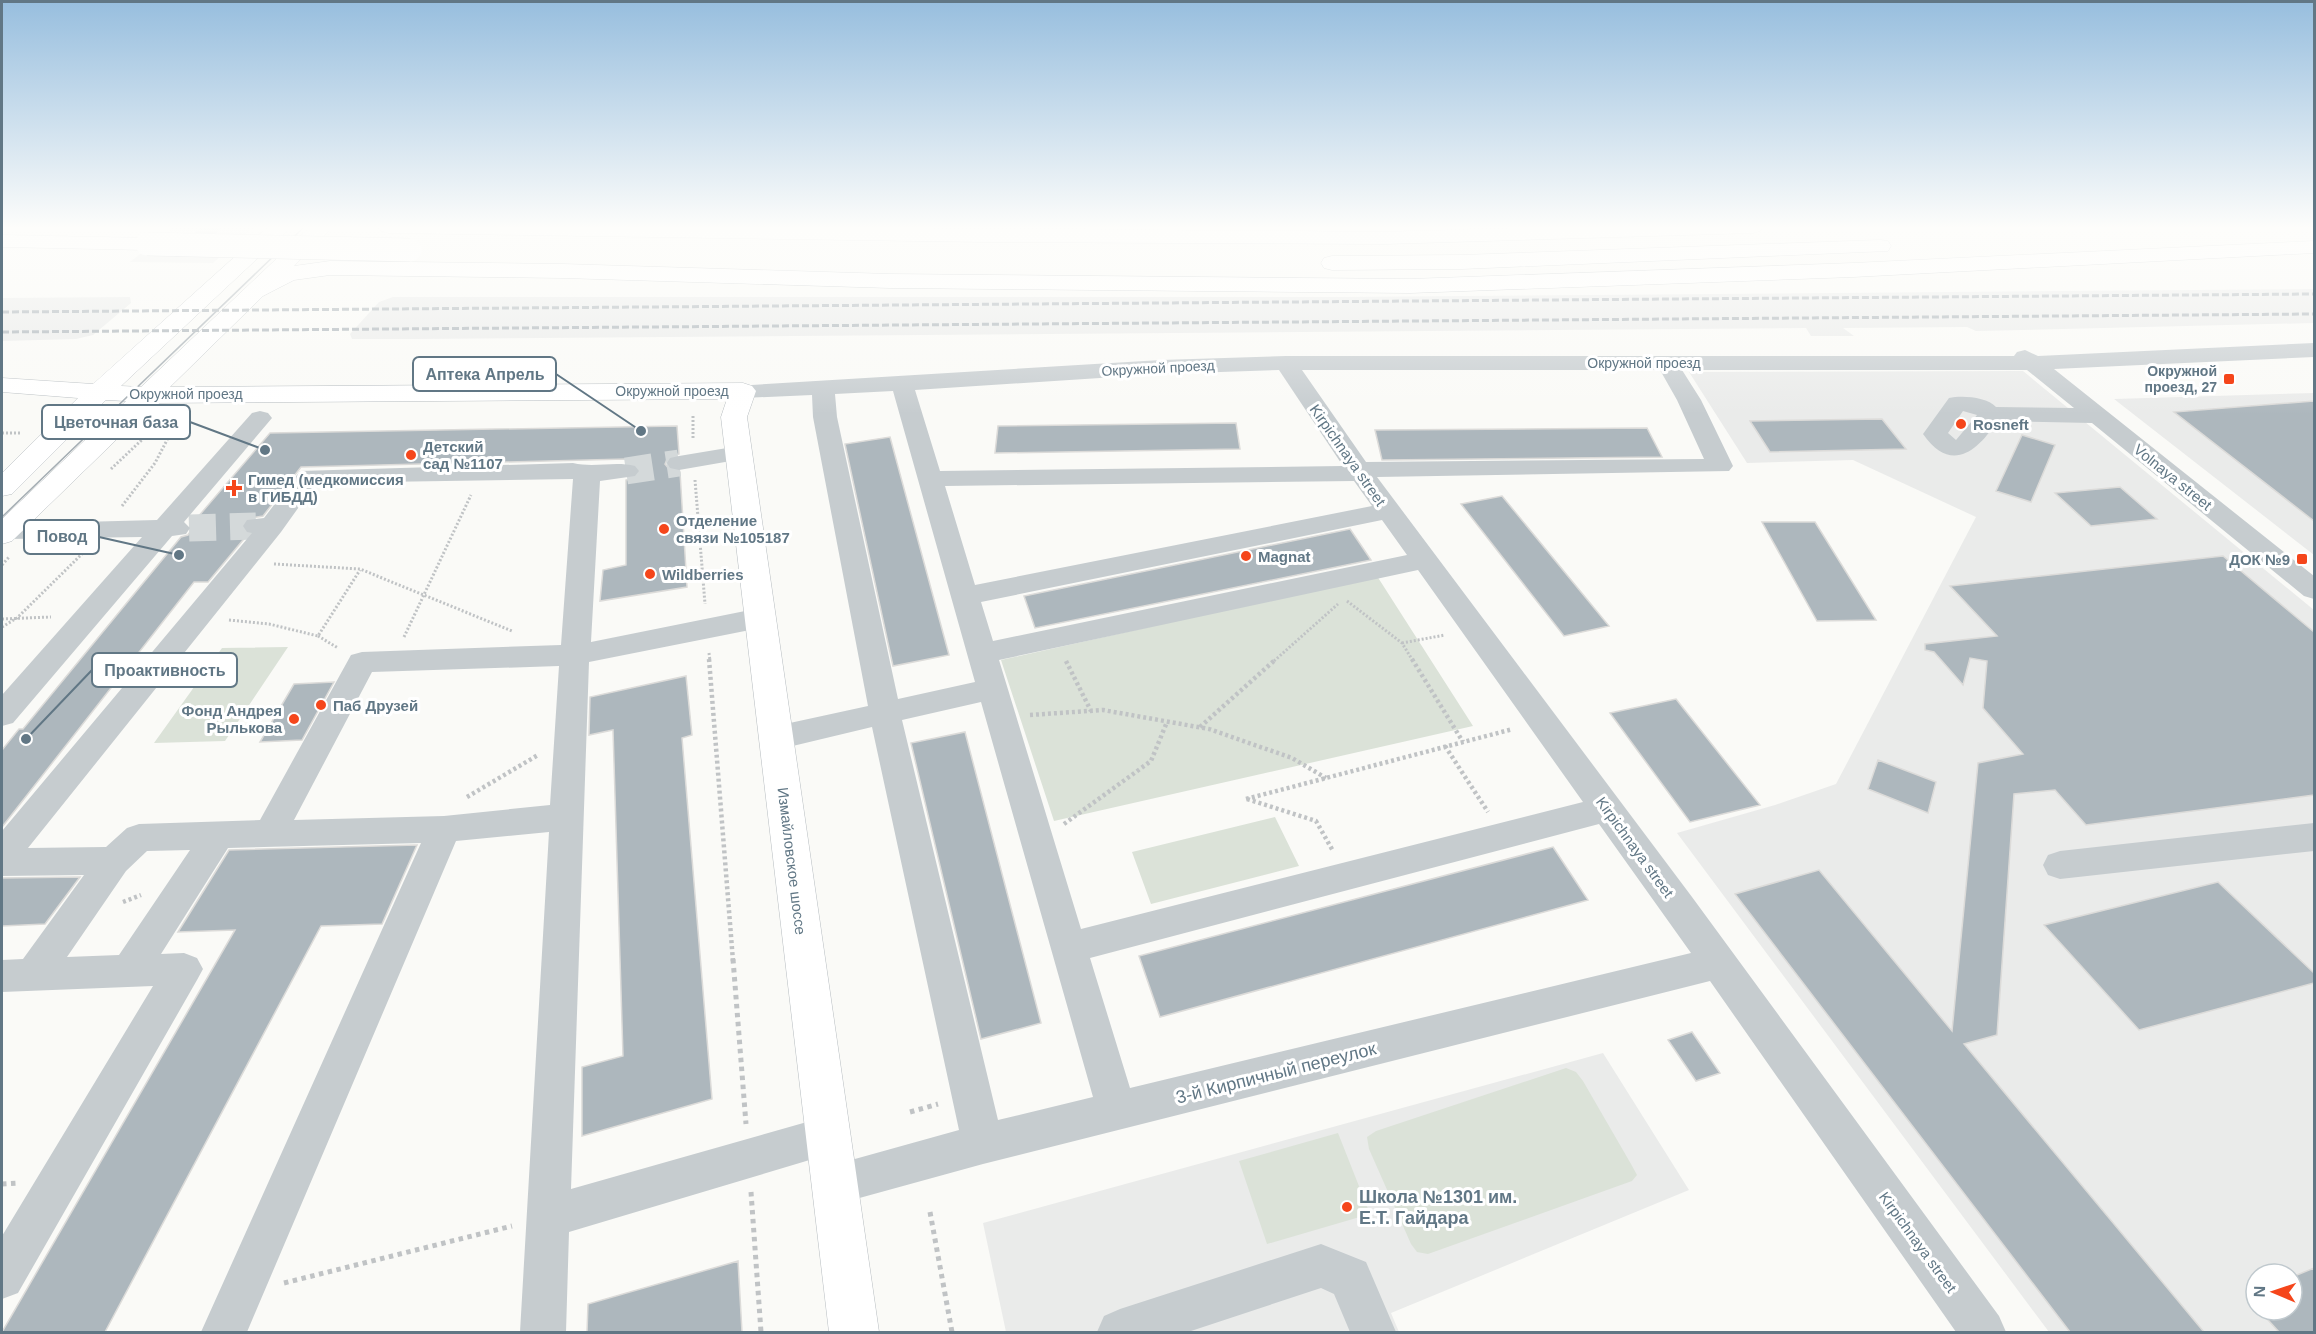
<svg xmlns="http://www.w3.org/2000/svg" width="2316" height="1334" viewBox="0 0 2316 1334" font-family="Arial,sans-serif">
  <rect width="100%" height="100%" fill="#fafaf7"/>
  <path fill="#eaebea" fill-rule="evenodd" d="M174,227H254L213,263L130,262Z
    M2314,289V323L1976,331L1967,327L1843,328L1854,336H1811L1806,328L414,339H352L350,334L379,302L393,297H1343Z
    M130,297L131,303L93,335L76,339L2,341V298Z
    M2023,371L2314,610V1332H2049L1677,833L1775,805L1836,784L1976,517L1853,460L1747,463L1689,372ZM2256,1274H2292V1310H2256Z
    M2314,393V555L2114,399Z
    M1603,1053L1689,1190L1391,1313L1399,1332H1006L983,1223Z"/>
  <path fill="#dbe2d8" d="M1377,576L1473,726L1054,821L1001,660Z
    M288,647L225,741L154,743L222,648Z
    M1275,817L1299,866L1151,904L1132,852Z
    M1566,1068L1576,1072L1583,1081L1631,1164L1637,1175L1632,1181L1428,1254L1417,1252L1411,1244L1369,1149L1367,1137L1376,1131Z
    M1338,1133L1370,1214L1267,1244L1239,1161Z"/>
  <path fill="#adb7bd" stroke="#dcdbd9" stroke-width="1.5" d="M2314,401V521L2174,412Z
    M1882,419L1906,449L1770,452L1750,421Z
    M1236,423L1240,449L995,453L998,426Z
    M677,426L679,454L668,457L665,464L670,470L680,472L687,587L600,601L603,570L626,565V480L635,478L641,471L635,464L626,462V459L301,467L263,516L245,519L241,527L248,534L208,582H194L2,827V750L19,729H23L181,537L188,535L192,529L191,525L270,433Z
    M1647,428L1662,457L1382,460L1375,430Z
    M2022,435L2055,445L2031,502L1996,491Z
    M890,437L949,655L893,666L845,444Z
    M2120,487L2157,519L2091,526L2055,493Z
    M1502,496L1609,626L1564,636L1461,504Z
    M1762,522H1815L1876,620L1817,621Z
    M1350,529L1371,560L1035,628L1024,596Z
    M2223,556L2314,632V795L2086,825L2055,790L2014,794L1997,1035L1964,1044L2204,1332H2070L1735,894L1819,870L1952,1031L1978,763L2023,754L1983,708L1987,661L1970,658L1963,685L1934,652L1925,650V644L1997,636L1950,586Z
    M686,676L692,735L682,738L712,1099L582,1136V1067L623,1056L613,730L589,735L590,697Z
    M334,682L302,740L260,742L294,684Z
    M1676,699L1760,805L1690,822L1610,713Z
    M965,732L1041,1023L981,1039L911,743Z
    M1878,760L1936,782L1928,813L1868,789Z
    M417,845L382,924L321,926L105,1332H2L235,930L178,932L229,850Z
    M1553,847L1588,900L1160,1017L1139,956Z
    M80,877L45,924L2,926V878Z
    M2218,882L2314,973V983L2139,1030L2044,925Z
    M1692,1032L1720,1073L1696,1081L1668,1040Z
    M738,1261L742,1332H587L588,1304Z
    M2314,1268V1332H2279L2259,1310H2292V1277Z"/>
  <g fill="none" stroke-linecap="round" stroke-linejoin="round">
    <path stroke="#d4d9da" stroke-width="27" stroke-dasharray="27 14" stroke-linecap="butt" d="M626,471L679,463
      M189,528L256,526"/>
    <g stroke="#b7bdc1" stroke-width="1">
      <path id="major" d="M268,227H291L121,386L141,387L310,227H333L294,266L330,261L563,264L890,274L1410,279L1853,263L2314,241V253L1853,277L1410,293L890,288L563,278L330,275L294,280L263,296L170,387L743,383L752,386L756,391L747,417L879,1332H829L721,417L727,399L154,403L12,541L2,544V519L126,401L106,400L12,494L2,496V473L78,398L2,392V378L93,384Z
        M378,227H797L1385,232L1547,227H1764L1760,231L1753,233L1385,244L985,242L389,233L382,231Z
        M2,235L147,238L155,239L158,244L155,249L147,250L2,247Z
        M1880,240L1888,241L1891,246L1888,251L1462,269L1332,270L1324,268L1321,263L1324,258L1332,256L1462,255Z"/>
    </g>
    <path stroke="#c0c3c5" stroke-width="3" stroke-dasharray="2 2" stroke-linecap="butt" d="M693,416V439
      M2,433H22
      M111,469L165,418
      M695,480L705,604
      M122,506L155,463L178,419
      M274,564L360,569L512,631
      M2,565L9,557
      M1347,601L1402,643L1413,661
      M2,619L51,617
      M229,620L269,624L318,636L360,570
      M2,627L17,618L85,551
      M318,636L338,648
      M404,637L471,495
      M1402,643L1445,635
      M709,653L710,661
      M1274,661L1338,604"/>
    <path stroke="#c0c3c5" stroke-width="4.5" stroke-dasharray="3 3" stroke-linecap="butt" d="M709,659L733,961
      M1412,659L1463,742
      M1066,661L1091,711
      M1030,715L1103,710L1209,729L1292,758L1326,778
      M1200,727L1276,659
      M1445,746L1488,812
      M467,797L538,755
      M1246,799L1513,729
      M1247,799L1316,821L1333,851
      M1064,824L1151,761L1167,722
      M123,902L141,895"/>
    <path stroke="#c0c3c5" stroke-width="5" stroke-dasharray="4.5 4.5" stroke-linecap="butt" d="M733,959L746,1124
      M910,1112L938,1104
      M2,1184L19,1183
      M751,1192L761,1332
      M930,1212L952,1332
      M284,1283L512,1226"/>
    <path fill="#c6cccf" fill-rule="evenodd" d="M202,227H223L189,257H175L172,253L175,249Z
      M2314,343V357L2054,369L2314,576V599L2304,596L2092,423L1997,421C1977,453 1950,473 1923,434L1949,398C1962,395 1987,397 1996,407L2074,408L2027,370H1682L1701,400L1733,466L1729,471L1377,477L1692,897L1999,1316L2006,1332H1956L1710,981L983,1164L834,1205L819,1199L813,1184L819,1169L959,1130L872,727L776,750L765,746L760,738L765,730L776,726L868,706L813,417L812,395L743,398L735,396L731,391L735,386L1161,360L1286,356H2014L2017,352L2025,350L2038,356ZM1279,370L1343,466L940,471L915,390L1161,374ZM1302,370H1660L1677,400L1704,459L1366,462ZM893,391L975,682L898,699L837,417L835,394ZM1963,411L1977,415L1956,440L1948,433ZM1354,481L1372,506L975,585L945,486ZM1382,520L1407,555L993,641L981,602ZM1418,570L1583,802L1081,929L999,660ZM981,702L1093,1097L998,1120L902,720ZM1599,824L1691,953L1130,1088L1090,958Z
      M260,411L268,413L272,418L184,522L190,528L186,534L172,536L13,723L2,726V695L142,537L6,539L2,538V524L157,520L252,413Z
      M739,446L748,448L751,453L748,458L679,470L670,468L667,463L670,458L679,456Z
      M573,463C594,468 615,461 635,466L639,471L635,476L600,481L591,642L760,608L770,611L774,618L770,625L760,628L589,662L571,1189L828,1116L843,1122L849,1136L843,1150L569,1232L566,1332H520L549,832L456,841L247,1332H201L421,843L228,848L161,954L184,953L197,958L203,969L197,980L18,1293L2,1299V1236L153,986L2,992V960L23,959L84,875L2,876V831L252,533L247,532L243,526L247,520L264,518L300,471ZM573,479L561,645L362,652L351,655L260,820L139,824L127,828L106,847L28,848L281,532L316,483ZM559,666L550,805L444,816L294,820L372,672ZM190,850L119,955L67,957L126,871L147,851Z
      M2314,823V851L2060,879L2048,875L2043,865L2048,855L2060,851Z
      M1321,1244L1366,1262L1396,1332H1350L1334,1294L1321,1288L1188,1332H1097L1104,1316L1120,1309Z"/>
    <use href="#major" fill="#fff" fill-rule="evenodd"/>
    <path stroke="#a4adb3" stroke-width="1.5" d="M2,517L304,227"/>
    <path stroke="#a4adb3" stroke-width="3" stroke-dasharray="7 3" stroke-linecap="butt" d="M2,312L2314,294
      M2,332L2314,314"/>
    <g stroke="#b7bdc1" stroke-width="24" stroke-linecap="butt">
      <path id="major-bridge" d="M147,244L410,250"/>
    </g>
    <use href="#major-bridge" stroke="#fff" stroke-width="23"/>
  </g>
  <linearGradient id="sky" x2="0" y2="1"><stop stop-color="#97bede"/><stop offset="0.55" stop-color="#fdfdfb"/><stop offset="1" stop-color="#fdfdfb" stop-opacity="0"/></linearGradient>
  <rect width="2316" height="414" fill="url(#sky)"/>
  <g fill="#f5461b" stroke="#fff" stroke-width="2">
    <rect x="2223" y="373" width="12" height="12" rx="3"/>
    <circle cx="1961" cy="424" r="6"/>
    <circle cx="411" cy="455" r="6"/>
    <path d="M231 479h6v6h6v6h-6v6h-6v-6h-6v-6h6z"/>
    <circle cx="664" cy="529" r="6"/>
    <circle cx="1246" cy="556" r="6"/>
    <rect x="2296" y="553" width="12" height="12" rx="3"/>
    <circle cx="650" cy="574" r="6"/>
    <circle cx="321" cy="705" r="6"/>
    <circle cx="294" cy="719" r="6"/>
    <circle cx="1347" cy="1207" r="6"/>
  </g>
  <g text-anchor="middle" dominant-baseline="central" stroke-width="6" stroke-linejoin="round" paint-order="stroke">
    <g font-size="14" fill="#617785" stroke="#fff">
      <text x="1644" y="363">Окружной проезд</text>
      <text transform="translate(1158 368) rotate(-3)">Окружной проезд</text>
      <text x="672" y="391">Окружной проезд</text>
      <text x="186" y="394">Окружной проезд</text>
    </g>
    <g font-size="14" font-weight="bold" fill="#617785" stroke="#fff" text-anchor="end">
      <text x="2217" y="371">Окружной<tspan x="2217" dy="16">проезд, 27</tspan></text>
    </g>
    <g font-size="15" font-weight="bold" fill="#617785" stroke="#fff" text-anchor="start">
      <text x="1973" y="424">Rosneft</text>
      <text x="423" y="446">Детский<tspan x="423" dy="17">сад №1107</tspan></text>
      <text x="248" y="479">Гимед (медкомиссия<tspan x="248" dy="17">в ГИБДД)</tspan></text>
      <text x="676" y="520">Отделение<tspan x="676" dy="17">связи №105187</tspan></text>
      <text x="1258" y="556">Magnat</text>
      <text x="2290" y="559" text-anchor="end">ДОК №9</text>
      <text x="662" y="574">Wildberries</text>
      <text x="333" y="705">Паб Друзей</text>
      <text x="282" y="710" text-anchor="end">Фонд Андрея<tspan x="282" dy="17">Рылькова</tspan></text>
    </g>
    <g font-size="15" fill="#617785" stroke="#fff">
      <text transform="translate(1348 455) rotate(55)">Kirpichnaya street</text>
      <text transform="translate(2173 477) rotate(39)">Volnaya street</text>
      <text transform="translate(1635 847) rotate(54)">Kirpichnaya street</text>
      <text transform="translate(792 861) rotate(83)">Измайловское шоссе</text>
      <text transform="translate(1918 1242) rotate(54)">Kirpichnaya street</text>
    </g>
    <g font-size="18" fill="#617785" stroke="#fff">
      <text transform="translate(1276 1073) rotate(-14)">3-й Кирпичный переулок</text>
    </g>
    <g font-size="18" font-weight="bold" fill="#617785" stroke="#fff" text-anchor="start">
      <text x="1359" y="1197">Школа №1301 им.<tspan x="1359" dy="21">Е.Т. Гайдара</tspan></text>
    </g>
  </g>
  <path fill="none" stroke="#617785" stroke-width="2" d="M641 431L556 374M265 450L190 422M179 555L99 537M26 739L92 670"/>
  <g fill="#617785" stroke="#fff" stroke-width="2">
    <circle cx="641" cy="431" r="6"/>
    <circle cx="265" cy="450" r="6"/>
    <circle cx="179" cy="555" r="6"/>
    <circle cx="26" cy="739" r="6"/>
  </g>
  <g fill="#fff" stroke="#617785" stroke-width="2">
    <rect x="413" y="357" width="143" height="34" rx="6"/>
    <rect x="42" y="405" width="148" height="34" rx="6"/>
    <rect x="24" y="520" width="75" height="34" rx="6"/>
    <rect x="92" y="653" width="145" height="34" rx="6"/>
  </g>
  <g font-size="16" text-anchor="middle" font-weight="bold" fill="#617785">
    <text x="485" y="380">Аптека Апрель</text>
    <text x="116" y="428">Цветочная база</text>
    <text x="62" y="542">Повод</text>
    <text x="165" y="676">Проактивность</text>
  </g>
  <rect width="2316" height="1334" fill="none" stroke="#617785" stroke-width="6"/>
  <g transform="translate(2274 1292) rotate(272)"><circle r="28" fill="#ffffff" stroke="#c0c9ce" stroke-width="1.5"/>
  <path d="M0-4.5L10 22L0 15L-10 22Z" fill="#f5461b"/>
  <text y="-9" font-size="16" font-weight="bold" text-anchor="middle" fill="#617785">N</text>
  </g>
</svg>
